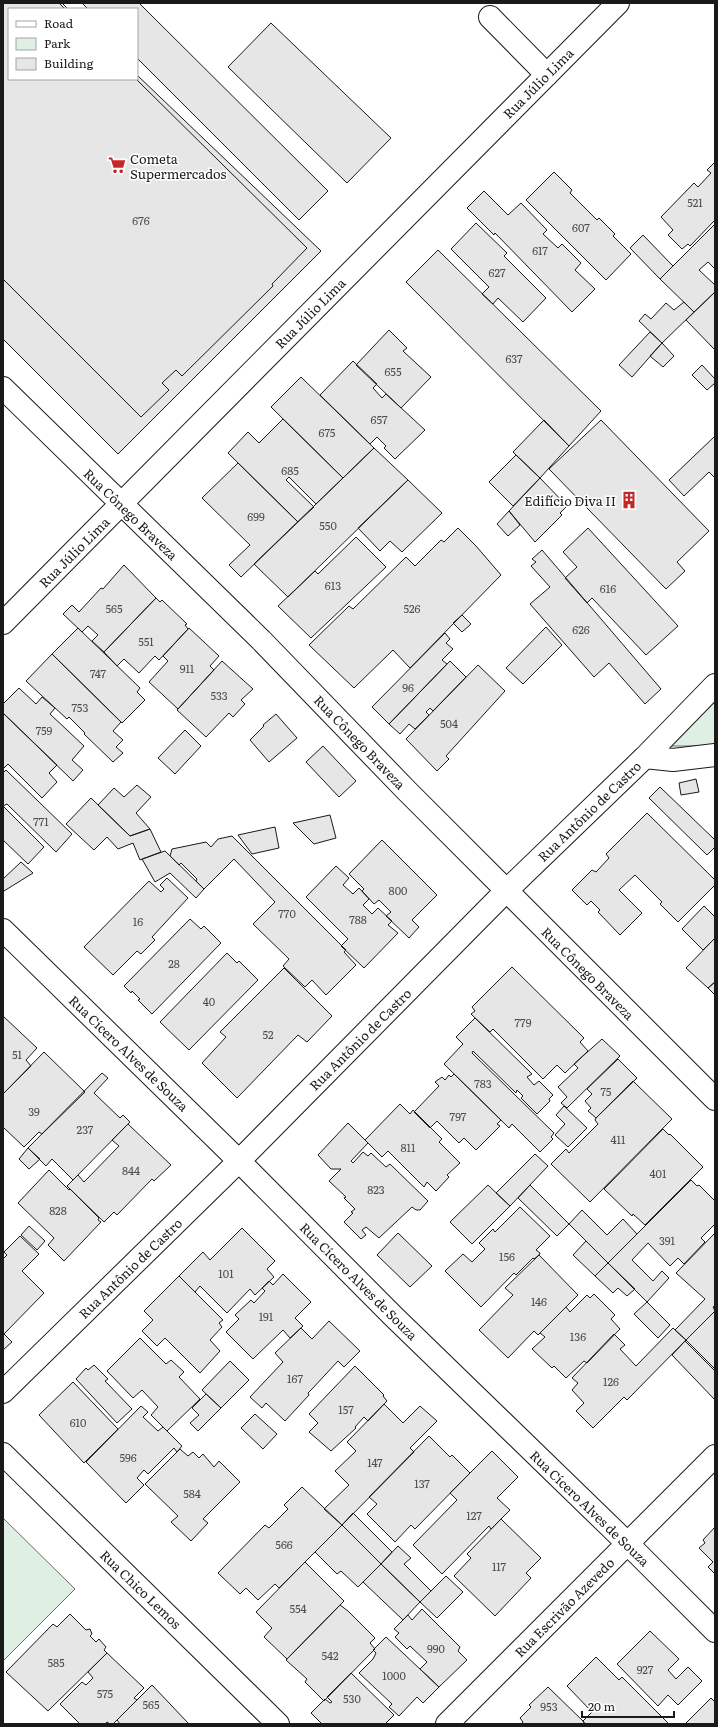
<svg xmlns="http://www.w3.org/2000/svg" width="718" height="1727" viewBox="0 0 718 1727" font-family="Literata,serif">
  <rect width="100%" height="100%" fill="#fff"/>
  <path fill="#e0efe3" stroke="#6a6a6a" d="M715,693V744L700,746H663Z
    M3,1518L75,1589L3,1661Z"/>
  <path fill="#e6e6e6" stroke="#1a1a1a" d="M3,3H62L68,9H9V79H137V75L321,251L118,454L3,339Z
    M3,3H59L65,9H9V79H136L307,248L272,284L273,286L182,376L176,370L162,383L169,390L141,417L3,279Z
    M82,3H139L328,191L299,220L137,58V9H88Z
    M271,23L391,138L347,183L228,67Z
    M715,162V220L690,246L688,244L682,249L668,235L673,230L661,217L694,183L698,187L711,173L707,170Z
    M554,172L572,190L570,193L597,220L599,218L615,234L613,236L631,254L606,280L526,200Z
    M484,191L508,215L521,203L547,230L543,234L558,248L562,244L581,263L575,270L595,289L572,312L495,233L494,235L467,208Z
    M476,223L507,253L504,256L546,298L523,322L498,298L493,304L482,294L489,287L451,249Z
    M715,224V269L708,262L699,270L715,285V292L694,312L660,279Z
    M643,235L673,266L660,279L630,248Z
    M438,250L601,411L569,446L406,282Z
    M715,292V350L686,320Z
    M684,302L694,312L662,343L639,321L645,314L651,319L666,303L674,310Z
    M389,330L407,348L403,351L431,377L401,408L356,365Z
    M650,332L662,343L632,377L619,365Z
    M662,343L674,356L663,367L650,356Z
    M353,361L377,384L373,388L382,398L386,394L425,430L395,459L384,448L386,446L377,437L370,444L320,395Z
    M702,365L715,379V383L707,390L692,375Z
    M301,377L374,448L343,478L271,407Z
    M283,419L343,478L316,504L289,477L286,480L314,507L298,522L228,453L248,432L259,443Z
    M544,420L569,446L540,478L513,452Z
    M601,420L709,531L677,562L685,571L666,589L549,469Z
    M715,436V478L709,472L684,496L669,480Z
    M374,448L408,480L288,597L254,564Z
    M516,455L540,478L513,506L489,482Z
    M238,463L298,522L241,577L229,565L250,545L202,498Z
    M540,478L567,506L560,513L562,515L535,542L509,511Z
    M408,480L442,513L402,552L390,541L380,551L358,528Z
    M509,511L520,525L508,536L497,524Z
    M458,528L476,546L501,575L410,668L393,650L354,688L309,645L349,606L353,609L406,557L415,566L441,540L444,542Z
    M588,528L678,626L646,655L592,598L587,603L565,578L577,567L563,552Z
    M356,537L386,567L311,638L278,606L315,571L318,574Z
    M542,550L661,689L645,704L609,663L594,677L530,604L550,587L531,566L536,562L532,559Z
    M124,565L156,598L104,652L92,641L98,635L88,626L82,632L63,614L72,605L79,612L101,588L103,589Z
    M156,598L160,602L162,600L187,624L185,625L188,629L159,660L155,656L139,673L124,659L117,666L104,652Z
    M462,615L471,624L462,632L453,623Z
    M546,627L562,645L523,684L506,668Z
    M78,628L140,688L137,692L145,700L122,723L52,654Z
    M189,628L219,656L210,666L214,670L178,709L149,682L168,661L163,656Z
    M445,633L450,639L446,643L453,649L442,660L447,664L389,724L372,707Z
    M52,654L121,722L113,731L123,740L116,747L123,753L113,762L84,734L85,733L69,717L67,719L26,681Z
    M222,661L253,689L241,700L245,704L233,717L229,713L206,737L177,710Z
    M450,661L466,677L433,711L430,708L426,712L429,715L415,729L409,724L400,734L389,724Z
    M478,665L505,691L446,756L449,759L437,771L406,739Z
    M19,688L36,704L42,697L55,708L50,714L84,746L72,760L83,770L73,781L3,713V704Z
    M3,713L57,765L49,773L57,782L42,798L8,764L4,768L3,766Z
    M276,714L297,738L269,762L250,740L264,726L263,725Z
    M185,730L201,746L175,774L158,758Z
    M323,746L356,781L339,797L306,762Z
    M6,770L72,834L56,852L7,804L3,806V773Z
    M696,779L699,792L681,795L679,783Z
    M137,785L151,797L136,813L150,829L130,836L98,805L114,788L124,797Z
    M660,787L715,840V847L707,855L649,798Z
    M91,798L130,836L150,829L161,852L140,860L133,843L118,849L107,837L94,850L66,824Z
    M3,806L44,847L28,864L3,840Z
    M647,813L715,880V885L678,922L660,904L662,902L635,875L619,890L642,913L620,935L598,912L600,910L591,901L587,905L572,890L592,870L596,872L609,858L606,854Z
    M330,815L336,838L314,844L293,823Z
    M275,827L279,848L252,854L238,835Z
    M232,836L346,950L344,952L356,965L326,995L312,980L305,987L283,966L289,959L253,924L275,902L234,859L204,889L196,881L197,879L181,863L179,865L170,856L172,849L206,842L211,847L218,839Z
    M382,840L437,895L412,920L419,927L409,938L386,916L391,912L379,900L374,904L362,891L364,889L349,874Z
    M165,851L204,889L196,898L170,873L155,882L142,859Z
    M21,862L33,873L4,891L3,890V879Z
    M336,866L349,878L343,885L353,894L359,888L369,899L363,905L372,914L378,908L392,921L388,925L398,933L364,968L341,946L348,939L306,897Z
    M167,878L188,898L152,937L155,940L141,954L137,951L113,975L84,947L149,881L161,892L164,889L160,885Z
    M704,906L715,917V938L703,950L682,929Z
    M190,919L201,929L204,926L221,943L152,1014L138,1000L140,999L132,991L131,993L124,986Z
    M715,938V982L708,988L686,968Z
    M227,953L237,963L239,961L258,980L189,1050L160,1022Z
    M512,967L584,1038L580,1042L588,1051L565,1073L557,1065L543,1079L493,1029L490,1032L471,1014L475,1011L472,1007Z
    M284,968L332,1016L307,1042L298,1035L237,1098L202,1063L226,1037L220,1032Z
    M715,982V995L708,988Z
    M3,1016L37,1048L26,1060L31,1066L3,1094Z
    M475,1018L532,1074L527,1077L534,1085L539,1081L553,1095L549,1099L550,1101L537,1114L521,1098L523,1096L517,1090L516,1093L473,1051L472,1053L554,1133L551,1137L553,1139L540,1152L512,1124L509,1128L444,1064L463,1044L456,1037Z
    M602,1039L620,1056L567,1108L561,1103L567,1097L558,1087L578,1068L574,1064Z
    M44,1052L85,1092L42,1134L39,1132L24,1147L3,1127V1094Z
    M618,1059L637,1078L596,1118L588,1111L591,1108L585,1101L592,1094L587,1089Z
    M102,1073L108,1078L94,1093L120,1118L123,1115L130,1122L73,1180L52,1159L46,1166L28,1148Z
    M454,1074L501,1120L497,1124L500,1126L476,1150L464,1138L459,1143L437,1121L430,1128L414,1112L439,1086L435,1082L442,1077L445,1080L449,1075L451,1077Z
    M633,1081L672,1119L590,1202L551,1164L566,1149L569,1153L598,1124L595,1120L596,1118Z
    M400,1104L410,1114L413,1110L442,1139L439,1142L460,1163L447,1175L449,1177L436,1191L427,1182L424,1187L388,1151L382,1157L365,1140Z
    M564,1106L587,1128L568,1147L555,1135L565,1124L556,1115Z
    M348,1123L368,1143L351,1161L353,1163L363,1152L368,1156L371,1153L386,1167L390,1164L428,1201L420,1210H416L412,1207L379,1238L366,1227L362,1230L366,1235L361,1239L344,1222L353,1213L351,1212L355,1209L344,1198L346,1197L329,1181L341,1169H331L318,1155Z
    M128,1124L171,1165L154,1181L152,1179L117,1215L114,1212L104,1222L67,1186L78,1175L84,1182L119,1146L112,1140Z
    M663,1129L669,1135L670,1134L703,1167L645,1225L633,1214L632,1216L604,1189Z
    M28,1148L40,1159L29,1169L19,1159Z
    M535,1154L548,1166L510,1206L496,1193Z
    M49,1170L69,1190L70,1189L99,1218L98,1220L101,1222L64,1261L48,1245L54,1238L18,1203Z
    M691,1180L697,1186L699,1185L715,1201V1224L701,1238L705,1242L684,1264L678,1258L670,1266L648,1243L632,1260L653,1281L662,1271L669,1278L647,1302L608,1263Z
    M488,1185L510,1206L472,1244L450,1222Z
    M530,1185L569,1224L557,1236L518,1198Z
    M520,1207L550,1236L536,1250L540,1253L539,1255L534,1259L533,1258L516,1275L514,1273L481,1307L445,1271L463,1254L472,1262L485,1249L479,1243L493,1229L495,1232Z
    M582,1210L607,1235L623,1219L637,1234L608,1263L569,1224Z
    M29,1226L45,1241L37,1250L21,1235Z
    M242,1228L275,1261L267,1269L274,1277L255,1295L250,1289L227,1313L200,1286L195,1292L179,1276L203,1252L210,1260Z
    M398,1233L432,1266L410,1287L377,1255Z
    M715,1233V1305L713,1307L715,1311L686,1340L675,1330L705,1299L676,1273Z
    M20,1236L39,1254L22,1271L44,1293L4,1334L12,1342L3,1350V1259L7,1255L4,1252Z
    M586,1241L608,1263L595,1276L573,1255Z
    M539,1255L578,1295L538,1335L534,1331L508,1358L479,1330L513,1295L505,1288Z
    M608,1263L635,1289L627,1296L618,1288L613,1293L595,1276Z
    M283,1274L311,1302L295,1318L303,1326L290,1338L283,1330L253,1359L226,1332L239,1319L235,1315L251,1300L254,1303L265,1291L262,1288L269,1281L273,1285Z
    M179,1276L223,1320L219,1323L222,1327L210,1340L220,1351L200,1373L165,1338L157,1346L142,1331L153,1320L144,1311Z
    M594,1294L615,1315L611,1319L620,1329L587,1363L584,1361L566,1378L554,1366L552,1368L532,1349L545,1337L540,1333L566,1307L570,1312L587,1295L590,1298Z
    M647,1302L670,1325L658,1338L634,1314Z
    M715,1311V1369L686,1340Z
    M329,1321L360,1351L344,1367L338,1361L312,1389L308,1393L309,1395L285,1421L266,1403L262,1408L250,1397L283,1362L275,1353L301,1328L312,1339Z
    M673,1328L686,1340L627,1400L624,1397L593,1428L576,1411L584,1403L572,1390L578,1383L572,1378L614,1334L625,1345L620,1349L636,1366Z
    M140,1338L166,1364L171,1360L184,1372L179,1377L200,1399L167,1431L151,1415L158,1407L142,1390L133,1398L107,1371Z
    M685,1341L715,1371V1400L672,1355Z
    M230,1361L249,1380L221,1408L202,1390Z
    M94,1365L108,1379L105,1381L132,1409L117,1423L76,1379L86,1368L88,1370Z
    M355,1366L384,1395L383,1396L387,1401L368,1421L364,1417L355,1427L356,1428L331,1451L309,1432L318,1423L309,1414Z
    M73,1382L118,1429L84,1463L39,1415Z
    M206,1394L221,1408L198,1431L190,1423L199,1415L192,1408Z
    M384,1404L403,1423L420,1406L437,1421L410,1448L414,1452L342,1525L324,1509L349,1485L335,1471L356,1451L347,1442Z
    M141,1406L148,1412L143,1417L158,1431L163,1427L182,1446L177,1452L174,1448L148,1474L144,1470L137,1478L144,1485L126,1503L86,1462Z
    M255,1414L277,1434L263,1449L241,1428Z
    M429,1436L450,1457L452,1455L470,1473L415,1529L411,1525L395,1542L367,1514L377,1504L369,1497Z
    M180,1449L188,1456L193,1452L199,1458L203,1454L214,1467L219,1461L240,1482L203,1519L208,1523L191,1541L171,1522L178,1516L145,1484Z
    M492,1451L518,1477L497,1498L510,1510L491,1529L489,1526L442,1574L413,1545L457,1500L450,1493Z
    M302,1487L342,1525L279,1588L275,1584L258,1600L246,1588L240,1594L218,1573L265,1525L269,1528L288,1509L284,1505Z
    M353,1513L392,1552L381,1564L342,1525Z
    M501,1519L541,1558L526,1573L531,1578L495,1616L454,1576L471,1558L467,1554Z
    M342,1525L381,1564L358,1587L341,1571L337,1574L315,1552Z
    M715,1527V1574L708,1567L713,1562L699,1548L705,1543L703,1540Z
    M398,1546L411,1558L404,1564L431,1591L420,1602L381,1564Z
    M305,1562L344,1601L287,1659L264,1637L272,1628L256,1612Z
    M381,1564L420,1602L403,1620L363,1582Z
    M446,1576L463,1592L437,1618L420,1602Z
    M340,1605L348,1611L375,1638L370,1643L375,1649L324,1701L305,1682L307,1679L286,1660Z
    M422,1609L460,1647L458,1651L467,1660L439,1687L420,1669L427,1662L410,1646L407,1649L395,1637L399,1633L394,1629L408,1615L412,1620Z
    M70,1614L86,1630L90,1629L92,1634L90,1636L96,1642L99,1639L106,1647L104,1650L107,1653L48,1711L6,1672L53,1624L57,1627Z
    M650,1631L679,1659L668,1670L676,1679L688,1667L702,1681L678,1705L668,1695L658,1706L617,1664Z
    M386,1637L439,1687L423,1703L417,1697L399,1716L389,1707L392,1704L359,1673L373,1659L376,1653L373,1650Z
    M107,1653L144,1688L134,1698L137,1700L113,1724H110L107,1722L105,1724H80L60,1704L82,1682L86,1685L93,1678L88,1672Z
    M596,1657L619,1680L622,1677L669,1724H585L583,1721L592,1712L567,1686Z
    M351,1673L394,1715L385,1724H322L311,1713L325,1699L330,1703L332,1702L327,1697Z
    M152,1685L189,1724H120L117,1720Z
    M548,1687L583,1721L585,1724H521L523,1722L520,1718L531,1707L529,1705Z
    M711,1698L715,1702V1724H685Z"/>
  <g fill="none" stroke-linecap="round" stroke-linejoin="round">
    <g stroke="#1a1a1a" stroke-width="24">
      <path id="minor" d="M490,17L547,75
        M3,388L261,640L406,790L715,1099
        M3,623L618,3
        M645,757L673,760L715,755
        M3,930L239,1161L392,1315L627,1543L715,1631
        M3,1392L239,1161L506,891L645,757L715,685
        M3,1454L278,1724
        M447,1724L715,1456"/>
    </g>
    <use href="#minor" stroke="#fff" stroke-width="22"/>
  </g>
  <defs>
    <g id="supermarket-bare" transform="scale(1.38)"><path d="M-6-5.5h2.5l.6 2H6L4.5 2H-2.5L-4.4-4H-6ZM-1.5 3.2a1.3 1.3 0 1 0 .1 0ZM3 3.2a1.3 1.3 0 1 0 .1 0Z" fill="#c62828" stroke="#fff" stroke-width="2.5" paint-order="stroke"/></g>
    <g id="building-bare" transform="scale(1.38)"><path d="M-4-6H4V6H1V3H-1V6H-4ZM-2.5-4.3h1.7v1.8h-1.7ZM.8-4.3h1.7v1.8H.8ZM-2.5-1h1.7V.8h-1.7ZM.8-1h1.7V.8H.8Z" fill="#c62828" stroke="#fff" stroke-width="2.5" paint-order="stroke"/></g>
  </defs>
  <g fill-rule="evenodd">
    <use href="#supermarket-bare" x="117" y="165"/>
    <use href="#building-bare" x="629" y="500"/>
  </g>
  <g text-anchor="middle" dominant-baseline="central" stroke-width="3" stroke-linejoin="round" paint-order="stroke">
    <g font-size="11" fill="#4d4d4d">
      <text x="695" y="202">521</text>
      <text x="141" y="220">676</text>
      <text x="581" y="227">607</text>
      <text x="540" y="250">617</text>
      <text x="497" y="272">627</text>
      <text x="514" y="358">637</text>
      <text x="393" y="371">655</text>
      <text x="379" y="419">657</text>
      <text x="327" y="432">675</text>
      <text x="290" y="470">685</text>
      <text x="256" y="516">699</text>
      <text x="328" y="525">550</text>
      <text x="333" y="585">613</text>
      <text x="608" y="588">616</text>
      <text x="114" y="608">565</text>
      <text x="412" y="608">526</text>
      <text x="581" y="629">626</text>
      <text x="146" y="641">551</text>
      <text x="187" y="668">911</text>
      <text x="98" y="673">747</text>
      <text x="408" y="687">96</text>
      <text x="219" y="695">533</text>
      <text x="80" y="707">753</text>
      <text x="449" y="723">504</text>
      <text x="44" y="730">759</text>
      <text x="41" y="821">771</text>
      <text x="398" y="890">800</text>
      <text x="287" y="913">770</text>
      <text x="358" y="919">788</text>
      <text x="138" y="921">16</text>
      <text x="174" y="963">28</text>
      <text x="209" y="1001">40</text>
      <text x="523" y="1022">779</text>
      <text x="268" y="1034">52</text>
      <text x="17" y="1054">51</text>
      <text x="483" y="1083">783</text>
      <text x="606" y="1091">75</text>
      <text x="34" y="1111">39</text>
      <text x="458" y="1116">797</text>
      <text x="85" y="1129">237</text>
      <text x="618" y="1139">411</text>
      <text x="408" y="1147">811</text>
      <text x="131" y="1170">844</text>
      <text x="658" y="1173">401</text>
      <text x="376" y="1189">823</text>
      <text x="58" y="1210">828</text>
      <text x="667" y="1240">391</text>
      <text x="507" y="1256">156</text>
      <text x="226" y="1273">101</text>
      <text x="539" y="1301">146</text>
      <text x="266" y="1316">191</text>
      <text x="578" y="1336">136</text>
      <text x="295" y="1378">167</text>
      <text x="611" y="1381">126</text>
      <text x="346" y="1409">157</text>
      <text x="78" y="1422">610</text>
      <text x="128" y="1457">596</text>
      <text x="375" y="1462">147</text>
      <text x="422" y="1483">137</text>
      <text x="192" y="1493">584</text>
      <text x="474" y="1515">127</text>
      <text x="284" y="1544">566</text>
      <text x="499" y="1566">117</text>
      <text x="298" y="1608">554</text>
      <text x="436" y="1648">990</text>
      <text x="330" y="1655">542</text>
      <text x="56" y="1662">585</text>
      <text x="645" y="1669">927</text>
      <text x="394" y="1675">1000</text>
      <text x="105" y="1693">575</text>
      <text x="352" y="1698">530</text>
      <text x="151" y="1704">565</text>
      <text x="549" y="1706">953</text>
    </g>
    <g font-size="13" fill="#1a1a1a" stroke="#fff">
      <text transform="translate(538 83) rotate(-45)">Rua Júlio Lima</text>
      <text transform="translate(310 313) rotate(-45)">Rua Júlio Lima</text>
      <text transform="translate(131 514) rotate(44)">Rua Cônego Braveza</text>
      <text transform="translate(74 552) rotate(-45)">Rua Júlio Lima</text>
      <text transform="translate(360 742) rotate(46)">Rua Cônego Braveza</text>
      <text transform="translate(589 811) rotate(-44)">Rua Antônio de Castro</text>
      <text transform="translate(588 973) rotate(45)">Rua Cônego Braveza</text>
      <text transform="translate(360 1039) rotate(-45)">Rua Antônio de Castro</text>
      <text transform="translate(129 1053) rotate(44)">Rua Cícero Alves de Souza</text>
      <text transform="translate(130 1268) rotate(-44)">Rua Antônio de Castro</text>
      <text transform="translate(359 1281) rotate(45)">Rua Cícero Alves de Souza</text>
      <text transform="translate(590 1508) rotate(44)">Rua Cícero Alves de Souza</text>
      <text transform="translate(141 1589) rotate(44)">Rua Chico Lemos</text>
      <text transform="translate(564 1607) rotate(-45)">Rua Escrivão Azevedo</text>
    </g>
    <g font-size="13" fill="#1a1a1a" stroke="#fff" text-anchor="start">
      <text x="130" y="158">Cometa<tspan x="130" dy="15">Supermercados</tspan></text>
      <text x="616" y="500" text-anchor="end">Edifício Diva II</text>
    </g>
  </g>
  <rect width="718" height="1727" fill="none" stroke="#1a1a1a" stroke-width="8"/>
  <rect x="8" y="8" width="130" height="72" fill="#ffffff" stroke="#a3a3a3"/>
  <rect x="16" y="21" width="20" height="6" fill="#ffffff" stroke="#a3a3a3"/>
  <text x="44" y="28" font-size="12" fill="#1a1a1a">Road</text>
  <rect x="16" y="38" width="20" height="12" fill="#e0efe3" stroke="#a3a3a3"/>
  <text x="44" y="48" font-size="12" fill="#1a1a1a">Park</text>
  <rect x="16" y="58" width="20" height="12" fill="#e6e6e6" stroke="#a3a3a3"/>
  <text x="44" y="68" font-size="12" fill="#1a1a1a">Building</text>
  <path d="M582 1711v6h92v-6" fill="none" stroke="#1a1a1a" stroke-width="2"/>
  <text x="588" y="1711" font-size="12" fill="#1a1a1a" stroke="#ffffff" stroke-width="3" paint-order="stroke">20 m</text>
</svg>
